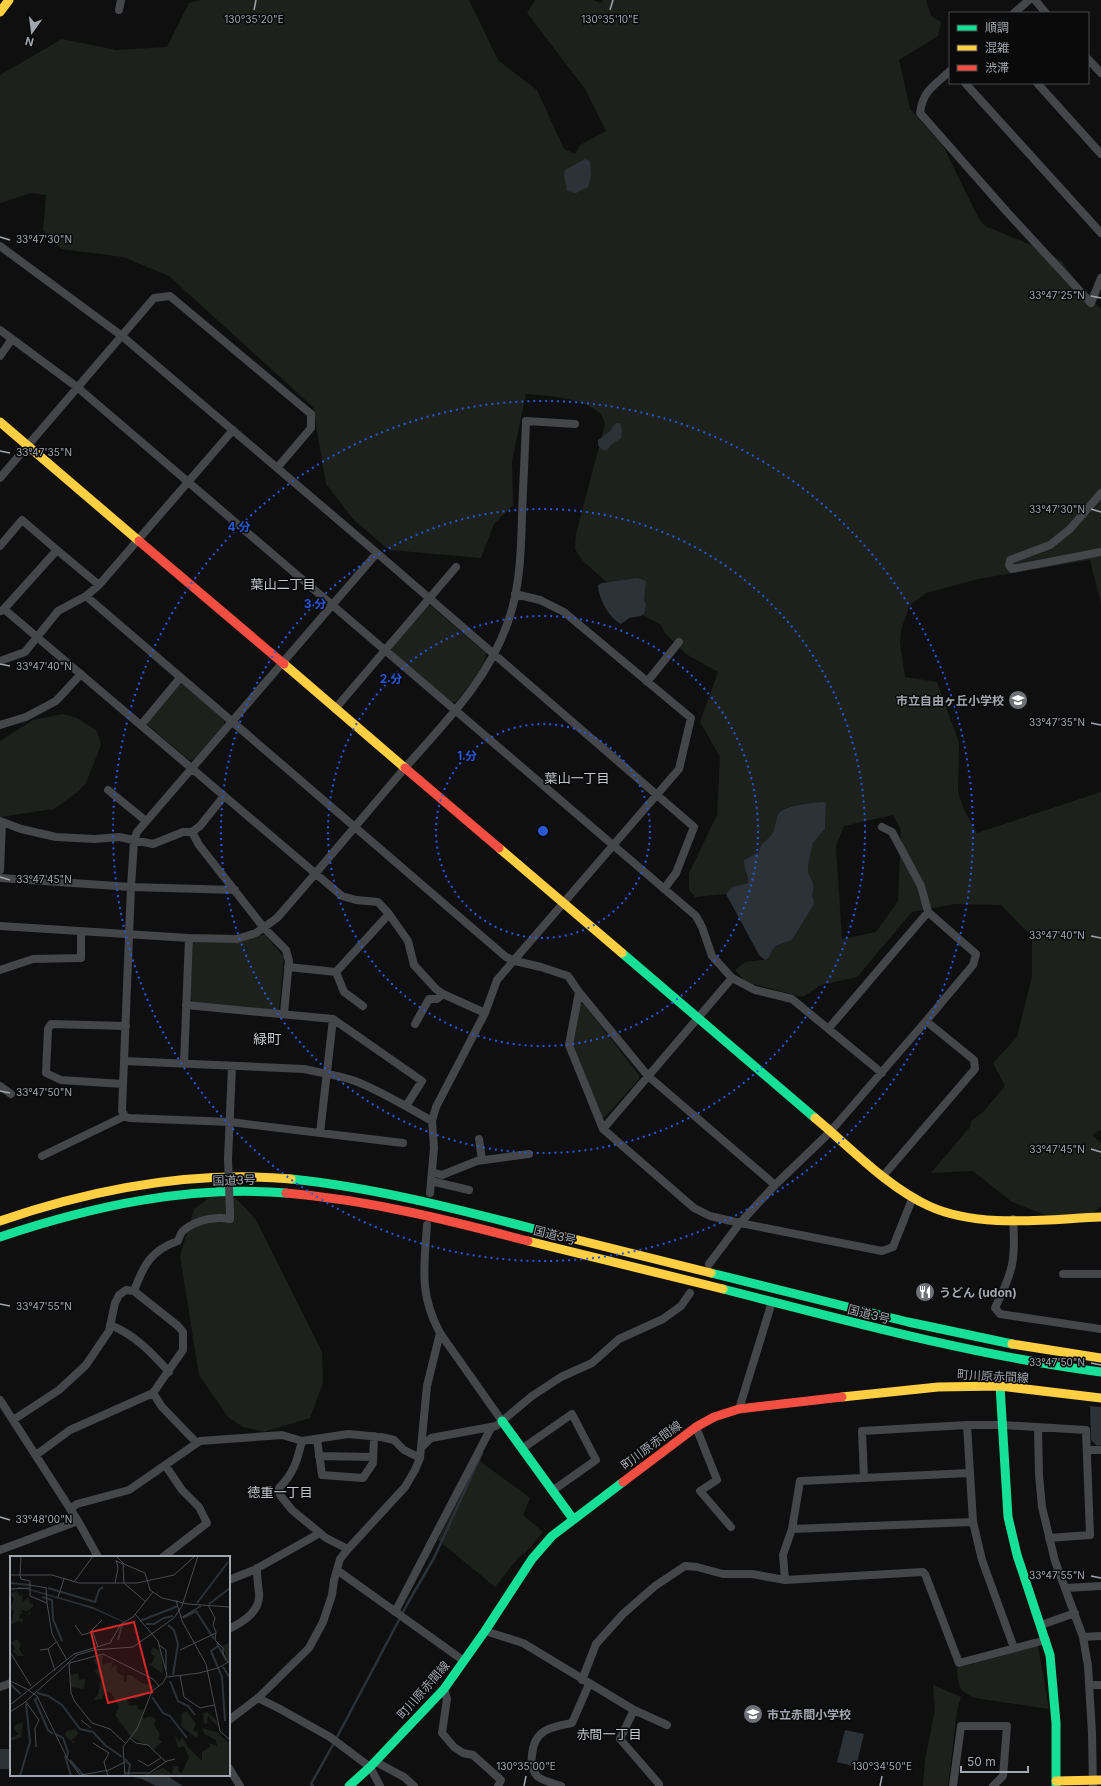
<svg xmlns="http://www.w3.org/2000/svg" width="1101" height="1786" viewBox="0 0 1101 1786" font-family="Inter,'Noto Sans JP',sans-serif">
  <rect width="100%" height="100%" fill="#0f0f10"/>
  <path fill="#1c211c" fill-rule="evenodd" d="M200,0H469L498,60L537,90L564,149L575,154L580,145L606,131L585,89L527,13L535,0H593L601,3L603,0H926L931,16L941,22L938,36L899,60L910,109L943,146L979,219L985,226L1046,251L1061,261L1085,292L1101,309V604L1090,560L978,579L926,593L910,605L901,630L900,643L905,677L937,682L959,743L958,792L965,812L977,833L1101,792V1130L1092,1135L1101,1143V1206L1090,1217L1053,1218L1012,1202L973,1171L931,1173L970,1127L971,1121L984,1111L1005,1086L993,1063L1017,1037L1032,977V937L1001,905L955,904L912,912L857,977L821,985L803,997L746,982L735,970L745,962L769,959L771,952L776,946L792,940L813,906L812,896L814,886L808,872V866L813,843L825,829L826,804C815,803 784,804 778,814C775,821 776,829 771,835C766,842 759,844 759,852L744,860C743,868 749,875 748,883L732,887L726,894L695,897L689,890V873L717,815L720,757L700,722L718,672L686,654L665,633L660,624L645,617L583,561L575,549L576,534L605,424C604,421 603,416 600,413C580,397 549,396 526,394L512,461L513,505L494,524L481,558L389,550L353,519L326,484L313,407L169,276L123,257L61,249L43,230L46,195L31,193L0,203V75L62,39L116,50L167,47L189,3ZM893,815L901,830L898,901L876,932L842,939L836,846L844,826Z
    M427,606H431L486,653C487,666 464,692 456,702H451L391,651L392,647Z
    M179,684L183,685L224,720V725L193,760H189L148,725L147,721Z
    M62,714L77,718L97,731L101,745L86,783L76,793L54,809L0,817V741L33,720Z
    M262,935H265L284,957L279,1010L193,1002L190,998L193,944L196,942L236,943Z
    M583,1003L639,1075V1079L604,1118L601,1117L573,1043L580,1004Z
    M213,1195H223L237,1199L256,1220L322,1352L323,1383L310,1418L264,1432L243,1427L228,1417L199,1375L180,1256L194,1209Z
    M477,1459L530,1498L523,1515L543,1532L526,1552L519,1557L495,1587L438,1540Z
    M1038,1646L1049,1709L975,1698C958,1691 958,1685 957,1668Z
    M933,1685L961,1697L957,1710L948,1786H923L925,1760L935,1709Z"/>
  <path fill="#2b3238" d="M585,159L590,161L591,176L588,187L576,193L567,191L564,174L565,170Z
    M616,423H620L622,430L621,438L611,445L606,451L601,449L598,445V440L609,432Z
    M638,578L646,581L644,600L646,605L644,613L641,616L629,618L621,624C610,619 598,598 598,585L602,583Z
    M823,802L826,803L825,829L813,843L808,866V872L814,886L812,896L814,901L813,906L792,940L776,946L771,952L769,958L765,960L759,955L726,894L732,887L748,883C749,875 743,868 744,860L759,852C759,844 766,842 771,835C776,829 775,821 778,814C784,805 812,803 823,802Z
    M1090,1406L1101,1407V1445L1097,1446L1091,1440Z
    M845,1730L864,1734L856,1767L837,1762Z
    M0,1749H11V1769H0Z
    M125,1775H166L183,1786H156L142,1779Z"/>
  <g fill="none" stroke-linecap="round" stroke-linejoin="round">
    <path stroke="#2b3238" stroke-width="2.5" d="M336,1739L409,1601L434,1558L482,1453
      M313,1786L311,1784L334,1743"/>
    <path stroke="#444649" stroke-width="8" d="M1035,0L1046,13
      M119,10L121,0
      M1014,13L1029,0
      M1088,59L1101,73
      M950,71C934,86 923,90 920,113L1007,212L1091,303L1101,278
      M965,83L1101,233
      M1037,83L1101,154
      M0,246L122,336L377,553L694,827L676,873L664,889
      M0,330L77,387L696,916L702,927L712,956L732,978L755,990L792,999L882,1073
      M0,356L12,339
      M0,478L154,298L170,296L311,414V428L277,468
      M1101,493L1070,529L1050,545L1010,560L1009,565L1012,569L1101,552
      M0,546L22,520L57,550L4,609L1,611
      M57,550L99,585
      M377,553L137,832L134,841L131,887L122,1111L125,1116L129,1118L230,1122L403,1143
      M86,596L506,957L515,961L541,967L568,976L579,992L648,1076L775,1185
      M4,609L342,896L356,900L378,902L389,914L408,941L414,965L436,989L443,994L485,1013
      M0,661L25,652L58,611L86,596L99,585L233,430
      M647,682L679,642
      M335,709L456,567
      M0,725L26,717L56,701L81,674
      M141,725L180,678
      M108,790L146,821
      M0,821L21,829L56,837L95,839L119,837L153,844L183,832H192L199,845L264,928L286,950L289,961L284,1013
      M192,832L200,826L224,796
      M0,870L2,822
      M0,878L131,887L235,890
      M0,926L189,938L237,939L256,933L277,918C320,869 362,818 404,769C445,722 487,682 508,622C520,588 521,552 522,517C523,485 525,453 526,421L575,424
      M288,967L336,972L389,914
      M0,970L33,959L81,958V932
      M336,972L344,992L363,1006
      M579,992L569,1045L603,1129L694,1208L710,1216L740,1223L882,1251L893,1247L913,1197
      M186,1005L333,1019L422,1081L406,1106
      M415,1024L429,999H437L443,994
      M829,1028L928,912
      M124,1061L304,1069C321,1073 339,1075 355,1081C381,1091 407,1107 432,1121
      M184,1064L189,938
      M123,1084L61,1080L46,1073L48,1029L51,1024L126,1026
      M0,1086L11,1094
      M603,1129L732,978
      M320,1133L333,1019
      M479,1139L482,1160
      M42,1156L125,1116
      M228,1159L232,1067
      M432,1172L442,1175L477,1161L529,1154
      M883,1176L975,1069L974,1060L926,1021
      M431,1181L469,1190
      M430,1193L434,1148L432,1121L436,1107L485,1013L497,980L679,769L691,718L564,612L540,600L515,594
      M1013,1219C1016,1261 1013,1271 995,1308L1000,1314L1101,1329
      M427,1225C424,1268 419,1294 440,1333L502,1421
      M709,1264L740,1223L775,1185L830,1132L926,1021L973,965L976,954L928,912L921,886L892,832L882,827
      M1063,1274H1101
      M134,1291C143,1266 151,1250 178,1241C179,1238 181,1232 184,1230C196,1220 215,1216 230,1219V1213
      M110,1325C134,1334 152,1353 169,1372
      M153,1393L162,1407L194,1440
      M0,1400L78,1521L98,1557
      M739,1409L772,1302
      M13,1420L59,1390L86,1365L109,1331L115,1303L119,1295L126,1290L134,1291L178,1326L183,1332V1350L153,1393L70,1430L36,1455
      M967,1425H1002L1086,1430L1090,1535L1049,1538
      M696,1427L717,1480L700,1491L731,1527
      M1038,1428L1039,1475L1042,1507L1055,1561L1083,1637L1088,1666L1092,1733L1093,1786
      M317,1439L322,1475L363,1478L373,1463L374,1436
      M422,1447L431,1438L496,1426L532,1396L561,1377L592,1363L619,1339L663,1319L681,1306L690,1293
      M523,1448L572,1414L596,1460L552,1491
      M1087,1450H1101
      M319,1456L373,1457
      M864,1478L862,1431L967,1425L973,1522L982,1560L1014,1648
      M70,1509L77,1504L129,1490L200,1441L282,1435L302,1441
      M792,1529L973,1522
      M348,1549L326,1538L292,1510L280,1495L279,1488C294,1473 297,1461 302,1441L348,1434L381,1437L394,1440L404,1450L420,1458
      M0,1550L78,1521
      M163,1557L207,1523L199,1507L182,1490L165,1465
      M337,1570L464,1661
      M229,1580L254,1570L320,1533
      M785,1580L783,1555L792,1529L800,1481L969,1473
      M1066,1588L1101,1586
      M395,1612L491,1428
      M1041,1625L1075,1613
      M229,1629C243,1622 261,1611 259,1593C258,1585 257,1577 257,1568
      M485,1631L523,1643L634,1710L667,1725
      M1083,1637L1101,1636
      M582,1680L596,1644L623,1614L655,1586L685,1566L697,1567L723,1574H752L785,1580L923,1572L925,1574L959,1663L1046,1640
      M1091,1685H1101
      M0,1687L11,1683
      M444,1689L447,1699L442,1733L454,1747L463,1753L473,1755L501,1780L498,1786
      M258,1698L280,1709L330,1737L370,1767L380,1786
      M634,1710L620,1739L659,1784V1786
      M229,1720L258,1698L309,1648L323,1622L332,1595L334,1580L340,1559L348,1549L405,1487L415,1470L420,1458L427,1386L440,1333
      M376,1762L404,1777L414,1786
      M229,1768L240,1786
      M561,1786C554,1783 542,1781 537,1776C532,1770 531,1762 532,1755C534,1730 550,1727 572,1723L589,1684
      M953,1786L961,1726H1007L1003,1776L993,1786"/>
    <path stroke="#16e098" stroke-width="9" d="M622,953L815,1118
      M291,1179C379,1188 464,1211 550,1233
      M0,1237C92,1206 189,1185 286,1193
      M711,1273L908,1322L1012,1344
      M723,1289C848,1321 972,1355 1101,1372
      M1000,1386L1008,1517L1017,1555L1050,1655L1056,1723V1786
      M502,1421L573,1519
      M349,1786L370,1767L444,1689L485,1631L532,1559L552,1536L623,1482"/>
    <path stroke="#ffcf43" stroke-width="9" d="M0,12L9,0
      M0,422L139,541
      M284,664L405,768
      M499,848L622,953
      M815,1118C850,1147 887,1187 929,1206C979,1229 1047,1219 1101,1217
      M0,1221C93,1189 191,1170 291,1179
      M550,1233L711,1273
      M528,1241L723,1289
      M1012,1344L1101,1358
      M842,1397L938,1387L1000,1386L1101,1398
      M1056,1781L1101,1780"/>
    <path stroke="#f24e42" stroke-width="9" d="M139,541L284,664
      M405,768L499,848
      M286,1193C369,1200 448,1220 528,1241
      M623,1482L696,1427L714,1417L739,1409L842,1397"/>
    <path stroke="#444649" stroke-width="8" d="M228,1159L230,1213"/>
  </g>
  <path fill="none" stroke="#a1a7b0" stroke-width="1.5" d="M254,10L256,0M610,10L613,0M0,237L10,240M1091,296L1101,298M0,451L10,453M1091,509L1101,512M0,664L10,666M1091,723L1101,725M0,877L10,880M1091,936L1101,938M0,1091L10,1093M1091,1149L1101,1152M0,1304L10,1306M1091,1363L1101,1365M0,1517L10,1520M1091,1576L1101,1578M524,1786L526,1776M880,1786L882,1776"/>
  <g fill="none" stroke="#2a57d4" stroke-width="2" stroke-dasharray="2 4">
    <circle cx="543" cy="831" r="107"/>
    <circle cx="543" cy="831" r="215"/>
    <circle cx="543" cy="831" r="322"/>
    <circle cx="543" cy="831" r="430"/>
  </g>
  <defs>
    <g id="school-disc" transform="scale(1)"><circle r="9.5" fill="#6e7278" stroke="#0a0a0b"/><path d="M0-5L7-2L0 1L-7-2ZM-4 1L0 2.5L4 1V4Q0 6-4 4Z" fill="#fff"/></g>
    <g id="restaurant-disc" transform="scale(1)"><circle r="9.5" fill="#6e7278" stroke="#0a0a0b"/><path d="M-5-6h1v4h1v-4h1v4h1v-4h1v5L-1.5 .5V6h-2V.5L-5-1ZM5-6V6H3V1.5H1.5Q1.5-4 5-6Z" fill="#fff"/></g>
  </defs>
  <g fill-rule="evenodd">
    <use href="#school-disc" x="1018" y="700"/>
    <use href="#restaurant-disc" x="925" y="1292"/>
    <use href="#school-disc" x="753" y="1714"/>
  </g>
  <g text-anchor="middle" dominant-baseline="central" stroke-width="3" stroke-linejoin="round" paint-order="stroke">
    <g font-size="12" font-weight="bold" fill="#a1a7b0" stroke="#0a0a0b" text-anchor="start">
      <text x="1004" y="700" text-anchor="end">市立自由ヶ丘小学校</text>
      <text x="939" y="1292">うどん (udon)</text>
      <text x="767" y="1714">市立赤間小学校</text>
    </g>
    <g font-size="12" fill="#a1a7b0" stroke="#0a0a0b">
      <text transform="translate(234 1180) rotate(-1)">国道3号</text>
      <text transform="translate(555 1235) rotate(14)">国道3号</text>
      <text transform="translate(869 1314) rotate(14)">国道3号</text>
      <text transform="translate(993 1376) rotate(3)">町川原赤間線</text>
      <text transform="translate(651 1445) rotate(-37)">町川原赤間線</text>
      <text transform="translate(423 1690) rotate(-49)">町川原赤間線</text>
    </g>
    <g font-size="13" fill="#c2c6cd" stroke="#0a0a0b">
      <text x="283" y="584">葉山二丁目</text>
      <text x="577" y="778">葉山一丁目</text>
      <text x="280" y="1492">徳重一丁目</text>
      <text x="609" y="1734">赤間一丁目</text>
    </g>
    <g font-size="14" fill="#c2c6cd" stroke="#0a0a0b">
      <text x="267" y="1038">緑町</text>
    </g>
  </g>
  <g transform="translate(10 1556)">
    <rect width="220" height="220" fill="#0f0f10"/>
    <path d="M7,35L10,40H12L10,36L13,39L12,47L18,41L21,49L22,47L24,50L19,54L21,57L20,59L14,58H19V55L11,54L13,58H10L8,64L9,62L13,63V66L8,65L3,68L0,66V63L2,65L4,55L0,53L4,43L0,37ZM220,83V105H218L212,90L217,88ZM5,84H8L11,88L9,93L14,100H8L3,96L5,92L1,87ZM142,91L151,95L153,118L139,108L142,107L145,100L141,98ZM93,99L92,109L103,105L101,113L106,108L107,117L114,120V126H117V119H121L132,127L145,130L132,141L125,143L117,137L121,141L117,144L119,150L127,149L129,154L134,153L133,163L140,160L146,163L144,169L150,178L148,182L152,186L144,193L121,181L105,159L109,151L101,137L95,135L92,143L83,144L88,138L91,124L85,115L88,111L83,104L87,102L86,100ZM68,117L69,124L75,123L74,133L61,131V119ZM177,155L186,168L183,174L188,177L187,182L171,170L172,157ZM197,156L206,164L208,171L198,160L197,168L194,167L193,157ZM13,166L11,181L1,185V182L9,178L4,174L5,169ZM192,172L206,176L219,187L220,220H130L153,212L162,218L163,210H169L168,215L172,217L179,201L174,190L168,192L165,179L169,186L172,181L178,191L192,205V196L200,191L199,187L207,190L206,184L195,178ZM65,173L69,178L61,184L65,185L64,188L55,179L57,175Z" fill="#1c211c"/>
    <path d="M9,31L20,33L83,51L117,67L128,66L118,68L83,53L19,34L9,32L0,35Z" fill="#2b3238"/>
    <path fill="none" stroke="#2b3238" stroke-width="2" d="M0,27L20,29M38,32L85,46L89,34L93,31M32,41L42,44L43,63L52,85M187,47L218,6M199,48L220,32M173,62L186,55L204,83M130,65L168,50M136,68H144L154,62L163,60M158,69L164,74L168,88L163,119M108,84L112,69M207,87L216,104M208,90L201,95L212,121L215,165M213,111L220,122M160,125L168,145L178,150L185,159M0,128L11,138M27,137L38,140L52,149L70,173L83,176L95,189L112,201M142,141L153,157L160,160L177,182M27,142L25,144L38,174L43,178M46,178L53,182L58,196L57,201M55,200L61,220M115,203L120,209L118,220M60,204L74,220M10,220L20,186L16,148"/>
    <path fill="none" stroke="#494c50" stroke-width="1" d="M106,0L114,8L135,17L140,34L152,42L178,48L220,51M106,5L113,8L114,28M0,19H42L69,27H127L164,19L185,0M10,19L11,0M10,19L11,23L20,25V40L37,47L42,78L57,104M64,26L83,0M105,27L108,12L106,4M115,28L136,46M20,29L37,32M36,32L37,47M1,33L19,32M48,41L54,23M166,44L172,65L196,108L210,175L220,184M198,49L205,62L203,69L206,76L205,84L213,92V98L218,106M171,62L191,50M65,69L72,79L82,76M149,89L156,94V114M88,91L82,74L92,64M38,93L45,115M30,94L38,93L46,86M170,94L206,77M0,96L21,130M59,107L61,137L65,146L82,167L100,173L115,187M60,107L93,98L143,123L149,130M170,119L174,141L190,152L204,149M157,121L189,117L208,112L220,105M0,125L17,133M17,133L27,140L57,202L71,220M16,146L29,164L25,172L26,191M0,149L64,98L100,87L111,68L123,61L143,36M0,156L14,147L67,99L84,94L123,91L164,62L172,50L188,0M71,164L81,172M120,182L126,187L138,189L156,206M83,187L99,197L94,206L98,220M128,204L138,210L151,202M115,217H139L157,205L165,203M71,219L99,214L115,206M115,220L113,191L127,173L142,135L153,127L157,119L148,85L125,58"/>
    <path fill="#d62828" fill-opacity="0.15" stroke="#d62828" stroke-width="2" d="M124,66L142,136L98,147L81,76Z"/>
    <rect width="220" height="220" fill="none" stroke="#a1a7b0" stroke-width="2"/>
  </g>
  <g font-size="10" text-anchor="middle" fill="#a1a7b0" stroke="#0a0a0b" stroke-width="3" stroke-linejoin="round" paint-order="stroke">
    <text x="254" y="23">130°35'20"E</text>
    <text x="610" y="23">130°35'10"E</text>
    <text x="44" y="243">33°47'30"N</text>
    <text x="1057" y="299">33°47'25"N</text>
    <text x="44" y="456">33°47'35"N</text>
    <text x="1057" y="513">33°47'30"N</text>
    <text x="44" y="670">33°47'40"N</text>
    <text x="1057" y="726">33°47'35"N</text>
    <text x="44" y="883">33°47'45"N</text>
    <text x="1057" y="939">33°47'40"N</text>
    <text x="44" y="1096">33°47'50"N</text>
    <text x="1057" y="1153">33°47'45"N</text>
    <text x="44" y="1310">33°47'55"N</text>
    <text x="1057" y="1366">33°47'50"N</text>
    <text x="44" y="1523">33°48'00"N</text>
    <text x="1057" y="1579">33°47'55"N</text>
    <text x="526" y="1770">130°35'00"E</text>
    <text x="882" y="1770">130°34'50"E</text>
  </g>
  <circle cx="543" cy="831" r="6" fill="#2a57d4" stroke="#0a0a0b" stroke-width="2"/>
  <g font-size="12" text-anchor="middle" font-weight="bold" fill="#2a57d4" stroke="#0a0a0b" stroke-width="3" stroke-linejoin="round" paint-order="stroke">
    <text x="239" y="531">4 分</text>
    <text x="315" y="608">3 分</text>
    <text x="391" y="683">2 分</text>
    <text x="467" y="760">1 分</text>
  </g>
  <rect x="949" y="12" width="140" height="72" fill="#0a0a0b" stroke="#46494d"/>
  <rect x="957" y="25" width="20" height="6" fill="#16e098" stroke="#46494d"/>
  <text x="985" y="32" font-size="12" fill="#a1a7b0">順調</text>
  <rect x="957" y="45" width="20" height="6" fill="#ffcf43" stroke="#46494d"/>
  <text x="985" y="52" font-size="12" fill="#a1a7b0">混雑</text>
  <rect x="957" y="65" width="20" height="6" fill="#f24e42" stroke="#46494d"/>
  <text x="985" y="72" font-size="12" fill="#a1a7b0">渋滞</text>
  <g transform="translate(32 32) rotate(194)" stroke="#0a0a0b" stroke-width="3" paint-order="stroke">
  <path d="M0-3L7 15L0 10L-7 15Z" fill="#a1a7b0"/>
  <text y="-6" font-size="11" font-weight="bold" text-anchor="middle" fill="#a1a7b0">N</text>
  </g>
  <path d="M961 1766v6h67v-6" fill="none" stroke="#a1a7b0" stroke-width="2"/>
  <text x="967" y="1766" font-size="12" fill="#a1a7b0" stroke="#0a0a0b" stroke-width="3" paint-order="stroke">50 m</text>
</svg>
